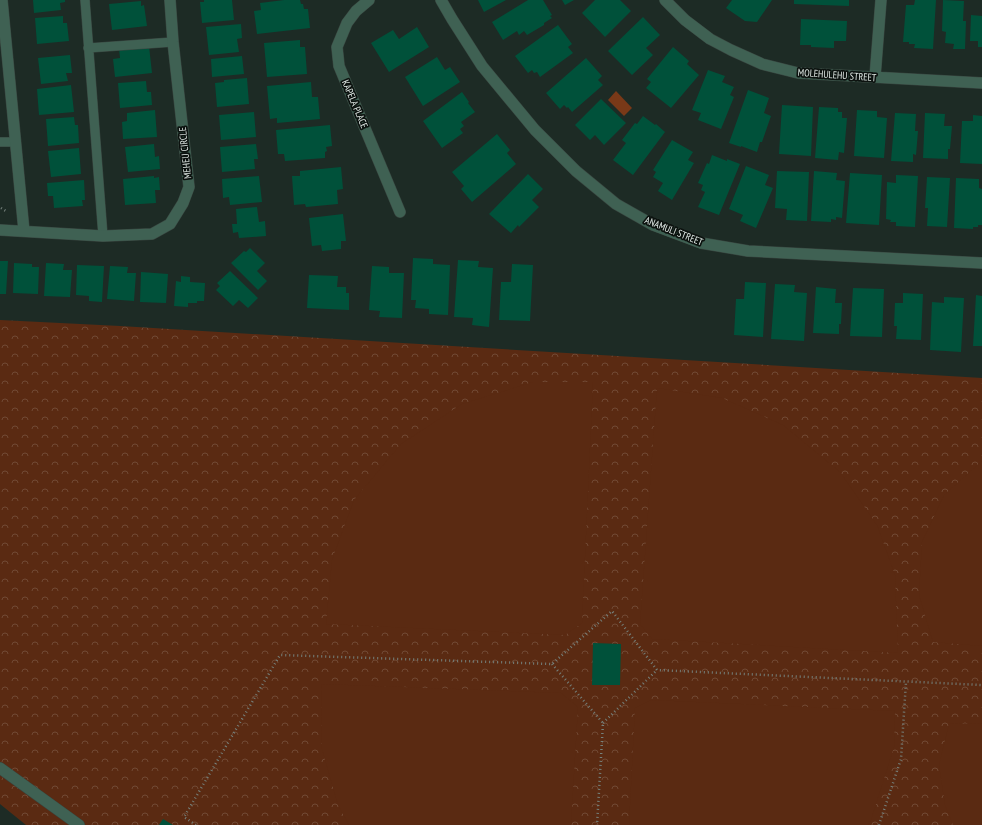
<svg xmlns="http://www.w3.org/2000/svg" width="982" height="825" viewBox="0 0 982 825" font-family="'PT Sans Narrow',sans-serif">
  <defs>
    <pattern id="park-crowns" width="20" height="18" patternUnits="userSpaceOnUse"><rect width="20" height="18" fill="#5a2a12"/><path d="M2 6a3 3 0 1 1 6 0M12 15a3 3 0 1 1 6 0" fill="none" stroke="#714934"/></pattern>
  </defs>
  <rect width="100%" height="100%" fill="#1d2b25"/>
  <path fill="url(#park-crowns)" d="M0,320L120,326L982,378V825H26L0,804Z"/>
  <path fill="#5a2a12" d="M533,382H593L582,623L565,635L326,624L332,560L354,500L401,444L462,404Z
    M657,388L722,398L783,425L840,472L877,525L895,575L898,653L652,639L640,624Z
    M982,461V646L933,642L919,595L922,542L944,495Z
    M321,684L561,693L578,707L571,825H349L338,805L322,749Z
    M651,700L895,711L894,747L871,820L868,825H629L635,708Z
    M982,723V825H953L945,805L939,765L949,724Z"/>
  <path fill="#793918" d="M616,91L632,108L624,116L608,100Z"/>
  <path fill="#00513a" d="M33,0H65V2L60,3L61,10L34,13Z
    M204,0H232L234,20L202,23L200,2H204Z
    M284,0H300L301,4H303L304,9H308L310,28L257,34L254,11L261,10L260,3Z
    M478,0H506L484,12Z
    M528,0H543L552,15L550,16L552,18L544,23V25L527,35L524,31L519,35L517,31L503,40L492,22Z
    M562,0H574L565,5Z
    M595,0H620L631,11L605,37L582,13Z
    M732,0H772L757,22L745,21L726,8Z
    M794,0H849V6L794,4Z
    M915,0H936L933,49L914,48L915,44H909V42H903L906,5H914Z
    M943,0L964,1L963,21H966L965,49H953L954,44L945,43L946,32L942,31Z
    M141,1V6L144,5L147,26L112,30L109,4Z
    M971,15L982,16V47H978V41H970Z
    M63,16V23H67L69,41L37,44L35,18Z
    M643,17L660,35L646,48L653,55L632,75L608,51Z
    M801,19L847,21L846,41H834V48L811,47V45H800Z
    M241,24L242,38L237,39L239,52L209,55L206,27Z
    M558,25L572,44L568,47L573,53L540,77L537,72L534,73L532,70L528,73L515,56Z
    M417,27L429,47L389,72L371,43L393,30L399,39Z
    M300,40V47H305L307,74L267,77L264,43Z
    M149,46L152,73L115,77L113,59L120,58L119,49Z
    M673,47L689,61L687,64L699,75L671,108L646,88L651,82L647,79Z
    M70,55L72,73H66L68,81L41,84L38,58Z
    M242,56L244,74L212,77L211,59Z
    M437,57L445,70L450,67L460,82L423,106L405,77Z
    M586,58L602,76L598,80L603,85L572,112L568,107L567,108L564,105L560,109L546,93Z
    M708,70L725,76L722,82L734,87L730,95L734,97L721,129L698,120L701,113L692,110Z
    M247,78L249,104L217,107L215,83L224,82V80Z
    M146,81L147,92H151L152,105L120,108L118,83Z
    M311,82L312,97H318L320,119L277,123V118L270,119L267,86Z
    M71,85L74,112L39,115L37,89Z
    M748,90L769,98L764,113L771,116L762,142H760L757,152L741,146V147L729,143Z
    M462,92L469,102L468,103L475,112L461,122L464,126L460,129L463,133L442,148L423,121Z
    M601,99L626,123L604,145L595,135L590,140L575,125Z
    M782,105L813,107L811,156L779,154Z
    M819,107L838,108V112H842V118H847L844,153L839,152L838,160L815,158Z
    M155,110L157,137L123,139L122,122L127,121V113Z
    M857,110L877,111V117L887,118L884,158L854,156Z
    M254,112L256,137L221,140L219,115Z
    M895,113L916,114L915,131H918L916,155L913,154V162L891,161Z
    M925,113L945,114L944,126H952L950,149H948V159L923,158Z
    M973,115L982,116V164L960,163L962,121H973Z
    M643,116L655,125L656,124L665,132L633,175L613,160L626,143L622,140L635,123L637,124Z
    M74,117L75,125H78L79,143L48,146L46,119Z
    M330,125L332,146L326,147L327,151L325,152V158L285,161L284,154H278L276,130Z
    M497,134L510,150L507,153L516,164L472,202L461,189L464,186L452,172Z
    M672,140L693,152L688,160L694,163L672,200L658,191L663,183L653,177L656,172L653,170Z
    M154,144L155,157L159,156L160,169L128,172L125,147Z
    M256,144L258,159H254L255,169L222,172L220,147Z
    M79,148L81,174L51,177L48,151Z
    M712,155L727,161V159L740,164L719,215L698,207L705,192L701,190L703,185L698,183L707,163L709,164Z
    M746,166L769,175L765,185L773,188L756,228L740,221L743,215L729,209Z
    M341,167L343,189L337,190L338,204L306,207L305,204L294,205L292,176H300V171Z
    M777,171L809,172L807,221L786,220L787,209L775,208Z
    M814,171L837,173L836,180L845,181L842,218L836,217V220L831,219V222L811,221Z
    M850,173L882,175L879,225L846,223Z
    M528,174L543,189L532,200L539,207L519,227L518,225L511,233L489,214Z
    M896,175L918,176L915,227L896,226V222H890L891,220L886,219L887,182L896,183Z
    M154,176V178L159,177L160,190H155L156,203L125,205L123,179Z
    M259,176L262,202L230,205L229,197L223,198L222,179Z
    M927,177L950,178L947,227L927,226L928,208H925Z
    M956,178L979,179V188L982,189V225H978V227H973V229L954,228Z
    M84,180L85,200H82L83,206L54,208L53,196H48L47,183Z
    M257,207L259,222L265,221L266,236L239,238L238,232L233,233L232,224H237L236,209Z
    M343,214L346,241H341V249L322,251L321,245L312,246L309,218Z
    M250,248L265,263L257,271L267,281L258,290L231,263L244,251L246,252Z
    M413,258L433,259V264L450,265L448,315L429,314V309L415,308L416,300H411Z
    M458,260L479,261L478,267L493,268L489,327L472,325L473,318L454,317Z
    M0,261H8L6,294H0Z
    M14,263L32,264V267H39L38,294L13,293Z
    M46,263L64,264L63,270H72L70,297L44,296Z
    M512,264L533,265L530,321L499,320L501,282H511Z
    M77,265L104,266L102,302L89,301V296L76,295Z
    M110,266L128,267L127,273H136L134,301L107,299Z
    M372,266L389,267V273H404L402,318L379,317L380,311L369,310Z
    M230,271L258,298L248,308L239,300L233,306L216,290L220,286L217,283Z
    M141,272L168,274L166,303L140,302Z
    M309,275L338,276L337,287H346V293H349V310L307,308Z
    M181,276L190,277V282L205,283L204,301H197V303H188V307L174,306L176,281L181,282Z
    M745,282L766,283L763,337L734,335L736,299H744Z
    M775,284L795,285L794,292L807,293L804,341L771,339Z
    M816,287L836,289L835,303H842L841,324H839V334L813,333Z
    M853,288L884,289L882,337L850,336Z
    M903,293L923,294L921,340L896,339L897,326H894L895,303H903Z
    M976,295L982,296V346H973Z
    M944,297L964,298L961,352L930,350L932,302L944,303Z
    M593,643L621,644L620,685H592Z
    M163,819L173,825H159Z"/>
  <g fill="none" stroke-linecap="round" stroke-linejoin="round">
    <g stroke="#394640" stroke-width="10">
      <path id="service" d="M85,0L103,236
        M88,48L173,42
        M0,142H16"/>
    </g>
    <g stroke="#394640" stroke-width="12">
      <path id="minor" d="M2,0L24,231
        M369,0L356,11L347,23L337,47L339,66L400,212
        M441,0L452,19L482,66L535,130L576,171L616,204L653,225L701,243L748,251L982,263
        M665,0L685,20L710,39L731,50L762,64L798,73L982,83
        M875,77L881,0
        M0,230L103,236L152,234L170,224L183,203L189,187L173,42L170,0
        M0,768L79,825"/>
    </g>
    <path stroke="#75817c" stroke-width="2.5" stroke-dasharray="1 3" stroke-linecap="butt" d="M1,208L6,211
      M552,664L603,723L597,825
      M603,723L657,670
      M196,825L184,817L280,655L552,664L612,611L657,670L982,685
      M879,825L901,759L906,682"/>
    <use href="#service" stroke="#3f6153" stroke-width="9"/>
    <use href="#minor" stroke="#3f6153" stroke-width="11"/>
  </g>
  <g text-anchor="middle" dominant-baseline="central" stroke-width="3.5" stroke-linejoin="round" paint-order="stroke">
    <g font-size="10" fill="#e2ebe7" stroke="#0c120f">
      <text transform="translate(837 75) rotate(4)">MOLEHULEHU STREET</text>
      <text transform="translate(355 104) rotate(67)">KAPELA PLACE</text>
      <text transform="translate(185 153) rotate(-96)">MEHEU CIRCLE</text>
      <text transform="translate(674 231) rotate(22)">ANAMULI STREET</text>
    </g>
  </g>
</svg>
